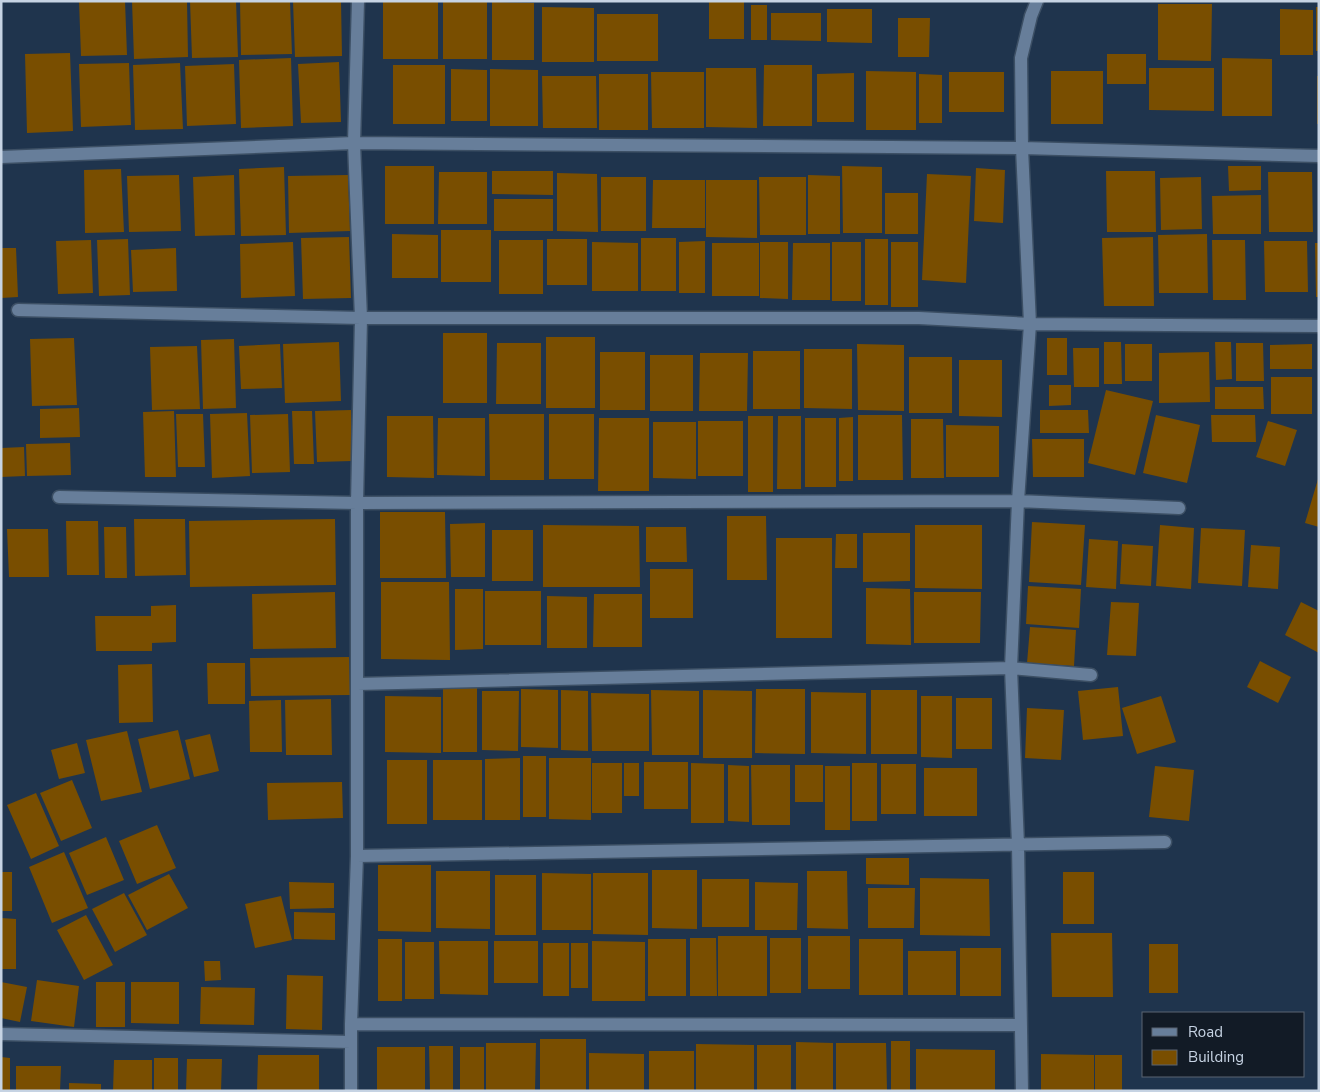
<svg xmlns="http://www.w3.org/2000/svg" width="1320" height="1092" viewBox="0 0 1320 1092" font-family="'Nunito Sans',sans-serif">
  <rect width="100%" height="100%" fill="#1f344d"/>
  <path fill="#794e00" d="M79,1H125L127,55L81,56Z
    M132,1H187L188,57L134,59Z
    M190,1H236L238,57L192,58Z
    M240,1H290L292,54L241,55Z
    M293,1H341L342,56L295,57Z
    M383,1H438V59H383Z
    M443,1H487V59H443Z
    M709,1H744V39H709Z
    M492,2L534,3V60H492Z
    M1158,4H1212L1211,61L1158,60Z
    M751,5H767V40H751Z
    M542,7L594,8V62H542Z
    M1316,7H1319V51H1316Z
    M827,9H872V43L827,42Z
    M1280,9L1313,10V55H1280Z
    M771,13H821V41L771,40Z
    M597,14H658V61H597Z
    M898,18H930L929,57H898Z
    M70,53L73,131L27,133L25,54Z
    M1107,54H1146V84H1107Z
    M291,58L293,126L241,128L239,60Z
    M1222,58L1272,59V116H1222Z
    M339,62L341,122L301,123L298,64Z
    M129,63L131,125L81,127L79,64Z
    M180,63L183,129L135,130L133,65Z
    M234,64L236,124L187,126L185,66Z
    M393,65H445V124H393Z
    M764,65H812V126H763Z
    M706,68H756L757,128L706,127Z
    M1149,68H1214V111L1149,110Z
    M451,69L487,70V121H451Z
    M490,69L538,70V126H490Z
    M866,71L916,72V130H866Z
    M1051,71H1103V124H1051Z
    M651,72H704V128H652Z
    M949,72H1004V112H949Z
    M854,73V122H817V74Z
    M599,74H648V130H599Z
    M919,74L942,75V123H919Z
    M542,76H596L597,128H543Z
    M1317,76H1319V124H1317Z
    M385,166H434V224H385Z
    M842,166L882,167V233H843Z
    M1228,166H1261V190L1229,191Z
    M284,167L286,235L241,236L239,169Z
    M976,168L1005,170L1003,223L974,221Z
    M121,169L124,232L85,233L84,170Z
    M492,171H553V195L492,194Z
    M1106,171H1155L1156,232H1107Z
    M439,172H487V224H438Z
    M1268,172H1312L1313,232H1269Z
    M557,173L597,174L598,232L557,231Z
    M927,174L971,176L966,283L922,280Z
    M179,175L181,231L129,232L127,176Z
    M234,175L235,235L195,236L193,177Z
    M348,175L350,231L289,233L288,176Z
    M808,175L840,176V234H808Z
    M601,177H646V231H601Z
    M759,177H806V235H760Z
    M1201,177L1202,229L1161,230L1160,178Z
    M653,180H705V228H652Z
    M706,180H757V238L706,237Z
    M885,193H918V234H885Z
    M1261,195V234H1213L1212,196Z
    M494,199H553V231H494Z
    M441,230H491V282H441Z
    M392,234L438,235V278H392Z
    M1207,234L1208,293H1159L1158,235Z
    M349,237L351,298L303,299L301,238Z
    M1153,237L1154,306H1104L1102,238Z
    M641,238H676V291H641Z
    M128,239L130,295L99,296L97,240Z
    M547,239H587V285H547Z
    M865,239H888V305H865Z
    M91,240L93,293L58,294L56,241Z
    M499,240H543V294H499Z
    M1212,240H1245L1246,300H1213Z
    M705,241V293H679V242Z
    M1264,241H1307L1308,292H1265Z
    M293,242L295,296L241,298L240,244Z
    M592,242L638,243V291H592Z
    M760,242H788V299L760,298Z
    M832,242H861V301H832Z
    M891,242H918V307H891Z
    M712,243H759V296H712Z
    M793,243H830V300H792Z
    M1315,243H1319V297H1316Z
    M1,248H16L18,297L1,298Z
    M176,248L177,291L133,292L131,250Z
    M443,333H487V403H443Z
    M546,337H595V408H546Z
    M74,338L77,405L32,406L30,339Z
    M1047,338H1067V375H1047Z
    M234,339L236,408L203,409L201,340Z
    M339,342L341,401L285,403L283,344Z
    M1104,342H1121L1122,384H1104Z
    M1215,342H1231L1232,379L1216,380Z
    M497,343H541V404H496Z
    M1236,343H1263L1264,381H1236Z
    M280,344L282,388L241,389L239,346Z
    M857,344L904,345V411L858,410Z
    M1125,344H1152V381H1125Z
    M1312,344V369H1270V345Z
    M197,346L200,409L152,410L150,347Z
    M1073,348H1099V387H1074Z
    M804,349H852V409L804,408Z
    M753,351H800V409H753Z
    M600,352H645V410H600Z
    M1209,352L1210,402L1159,403V353Z
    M700,353H748L747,411H699Z
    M650,355H693V411H650Z
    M909,357H952V413H909Z
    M959,360H1002V417L959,416Z
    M1271,377H1312V414H1271Z
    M1049,385H1071V405L1049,406Z
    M1215,387H1263L1264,409H1215Z
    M1106,390L1153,401L1135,475L1088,463Z
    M79,408L80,437L40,438V409Z
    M351,410L352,461L317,462L315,411Z
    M1040,410H1088L1089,433H1040Z
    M174,411L176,477H145L143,412Z
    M292,411H312L314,464H294Z
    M247,413L250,476L212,478L210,414Z
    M176,414H203L205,467H178Z
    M288,414L290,472L252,473L250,415Z
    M489,414H544V480H490Z
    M549,414H594V479H549Z
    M858,415H902L903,480H858Z
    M1156,415L1200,425L1187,483L1143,473Z
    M1211,415H1255L1256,442H1212Z
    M387,416H433L434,478L387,477Z
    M748,416H773V492H748Z
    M778,416H801V489H777Z
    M853,417V481H839V418Z
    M438,418H485V476L437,475Z
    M599,418H649V491H598Z
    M805,418H836V487H805Z
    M911,419H943L944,478H911Z
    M698,421H743V476H698Z
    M1268,421L1297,430L1285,466L1256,457Z
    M653,422H696V479L653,478Z
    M946,425L999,426V477H946Z
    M1032,439H1084V477H1033Z
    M70,443L71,475L27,476L26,444Z
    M24,447L25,476L1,477V448Z
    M1318,479H1319V527L1305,523Z
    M380,512H445L446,578H380Z
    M727,516H766L767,580H727Z
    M134,519H185L186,575L135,576Z
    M335,519L336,585L190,587L189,521Z
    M66,521H98L99,575H67Z
    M1032,522L1085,525L1081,585L1029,582Z
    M485,523V577H451L450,524Z
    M543,525L639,526L640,587H543Z
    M915,525H982V589L915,588Z
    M1160,525L1194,528L1191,589L1156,586Z
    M104,527H126L127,578H105Z
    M646,527H686L687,562H646Z
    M1201,528L1245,530L1242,586L1198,583Z
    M7,529H48L49,577H9Z
    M492,530H533V581H492Z
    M863,533H910V581L863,582Z
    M836,534H857V568H835Z
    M776,538H832V638H776Z
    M1089,539L1118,541L1116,589L1086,587Z
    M1122,544L1153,546L1151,586L1120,584Z
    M1251,545L1280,547L1278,589L1248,587Z
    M650,569H693V618H650Z
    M381,582H449L450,660L381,659Z
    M1028,586L1081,589L1079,628L1026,624Z
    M866,588L910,589L911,645L866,644Z
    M455,589H483V649L455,650Z
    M485,591H541V645H485Z
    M335,592L336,648L253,649L252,594Z
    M914,592H981L980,643H914Z
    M594,594H642V647H593Z
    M547,596L587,597V648H547Z
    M1111,602L1139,603L1136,656L1107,655Z
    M1301,602L1319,611V653L1285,635Z
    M176,605V642L152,643V651H96L95,616H151V606Z
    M1030,627L1076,630L1074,666L1027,663Z
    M349,657L350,695L251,696L250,658Z
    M1260,661L1291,677L1278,703L1247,687Z
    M207,663H245V704H208Z
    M152,664L153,722L119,723L118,665Z
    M443,687L477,688V752H443Z
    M1118,687L1123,736L1083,740L1078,691Z
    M521,689L558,690V748L521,747Z
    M756,689H805V754L755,753Z
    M561,690L588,691V751L561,750Z
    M651,690L699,691V755H652Z
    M703,690L752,691V758H703Z
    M871,690H917V754H871Z
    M482,691H519L518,751L482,750Z
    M811,692L866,693V754L811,753Z
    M591,693L649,694V751H592Z
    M385,696L441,697V753L385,752Z
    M921,696H952V758L921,757Z
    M1161,696L1176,742L1137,754L1122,708Z
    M956,698H992V749H956Z
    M331,699L332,755H286L285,700Z
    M281,700L282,752H250L249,701Z
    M1027,708L1064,710L1061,760L1025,758Z
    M178,730L190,779L150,789L138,739Z
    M127,731L142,792L101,801L86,740Z
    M210,734L219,771L194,777L185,740Z
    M77,743L85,773L59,779L51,750Z
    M523,756H546V817H523Z
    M520,758V820H485V759Z
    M549,758H591V820L549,819Z
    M387,760H427V824H387Z
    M433,760H482V820H433Z
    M644,762H688V809H644Z
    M592,763H622V813H592Z
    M624,763H639V796H624Z
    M691,763L724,764V823H691Z
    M852,763H877V821H852Z
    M881,764H916V814H881Z
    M728,765L749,766V822L728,821Z
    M751,765H790V825H752Z
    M795,765H823V802H795Z
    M825,766H850V830H825Z
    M1155,766L1194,770L1189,821L1149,817Z
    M924,768H977V816H924Z
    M72,780L92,828L61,841L40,793Z
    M342,782L343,818L268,820L267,783Z
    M36,793L59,846L31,859L7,805Z
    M157,825L176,868L137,884L119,841Z
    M106,837L124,880L87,895L69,853Z
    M64,852L88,908L52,923L29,867Z
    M866,858H909V885L866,884Z
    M378,865H431V932L378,931Z
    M652,870H697V929L652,928Z
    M436,871H490V929L436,928Z
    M807,871H847L848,929L807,928Z
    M1,872H12V911H1Z
    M1063,872H1094V924H1063Z
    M542,873L591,874V930H542Z
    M593,873H648V935L593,934Z
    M169,874L188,908L147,930L128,895Z
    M495,875H536V935H495Z
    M920,878L989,879L990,936L920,935Z
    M702,879H749V927H702Z
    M289,882L334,883V908L290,909Z
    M755,882L798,883L797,930H755Z
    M868,888H915L914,928H868Z
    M124,893L147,935L115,952L92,909Z
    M281,896L292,940L255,948L245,904Z
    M294,912L335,913V940L294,939Z
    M86,915L113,965L84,980L57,930Z
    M1,918L16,919V969H1Z
    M1051,933H1112L1113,997H1052Z
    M718,936H767V996H718Z
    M808,936H850V989H808Z
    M690,938H716L717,996H690Z
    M770,938H801V993H770Z
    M378,939H402V1001H378Z
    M648,939H686V996H648Z
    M859,939H903V995H859Z
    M439,941H488V995L440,994Z
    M494,941H538V983H494Z
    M592,941L645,942V1001H592Z
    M405,942H434V999H405Z
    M543,943H569V996H543Z
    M571,943H588V988H571Z
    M1149,944H1178V993H1149Z
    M960,948H1001V996H960Z
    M908,951H956V995H908Z
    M204,961H220L221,980L205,981Z
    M287,975L323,976L322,1030L286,1029Z
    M37,980L79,986L74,1027L31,1021Z
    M1,982L27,987L20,1022L1,1018Z
    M96,982H125V1027H96Z
    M131,982H179V1024L131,1023Z
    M201,987L255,988L254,1025L200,1024Z
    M540,1039H586V1091H540Z
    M891,1041H910V1091H891Z
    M796,1042L833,1043V1091H796Z
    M486,1043H536L535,1091H486Z
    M836,1043H886L887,1091H836Z
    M696,1044L754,1045V1091H696Z
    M757,1045H791V1091H757Z
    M429,1046H453V1091H430Z
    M377,1047H425V1091H377Z
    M460,1047H484V1091H460Z
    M916,1049L995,1050V1091H916Z
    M649,1051H694V1091H649Z
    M589,1053L644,1054V1091H589Z
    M1041,1054L1094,1055V1091H1041Z
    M258,1055H319V1091H257Z
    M1095,1055H1122V1091H1095Z
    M1,1057L10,1058V1091H1Z
    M154,1058H178V1091H154Z
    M187,1059H222L221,1091H186Z
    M114,1060H152V1091H113Z
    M16,1066H61L60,1091H16Z
    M69,1083L101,1084V1091H69Z"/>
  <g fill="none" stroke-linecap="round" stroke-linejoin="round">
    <g stroke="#3c4f64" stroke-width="15">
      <path id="minor" d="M1,157L354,143L1022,148L1319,156
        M18,310L361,318H919L1030,324L1319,326
        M59,497L357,503L1018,501L1179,508
        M357,684L1011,668L1091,675
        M357,856L1165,842
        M351,1024L1020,1025
        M1,1034L351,1042
        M351,1091V1024L357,856V503L361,318L354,143L358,1
        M1022,1091L1018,845L1011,668L1018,501L1030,324L1022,148L1021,58L1031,16L1037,1"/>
    </g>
    <use href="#minor" stroke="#677e9a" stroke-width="12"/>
  </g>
  <rect width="1320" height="1092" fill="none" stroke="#c6d3e3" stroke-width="5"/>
  <rect x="1142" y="1012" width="162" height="65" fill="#121b26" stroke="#5a6572"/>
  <rect x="1152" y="1028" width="25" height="8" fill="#677e9a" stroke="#5a6572"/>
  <text x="1188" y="1037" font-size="15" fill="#c6d3e3">Road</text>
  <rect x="1152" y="1050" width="25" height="15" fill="#794e00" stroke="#5a6572"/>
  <text x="1188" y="1062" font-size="15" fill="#c6d3e3">Building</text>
</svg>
